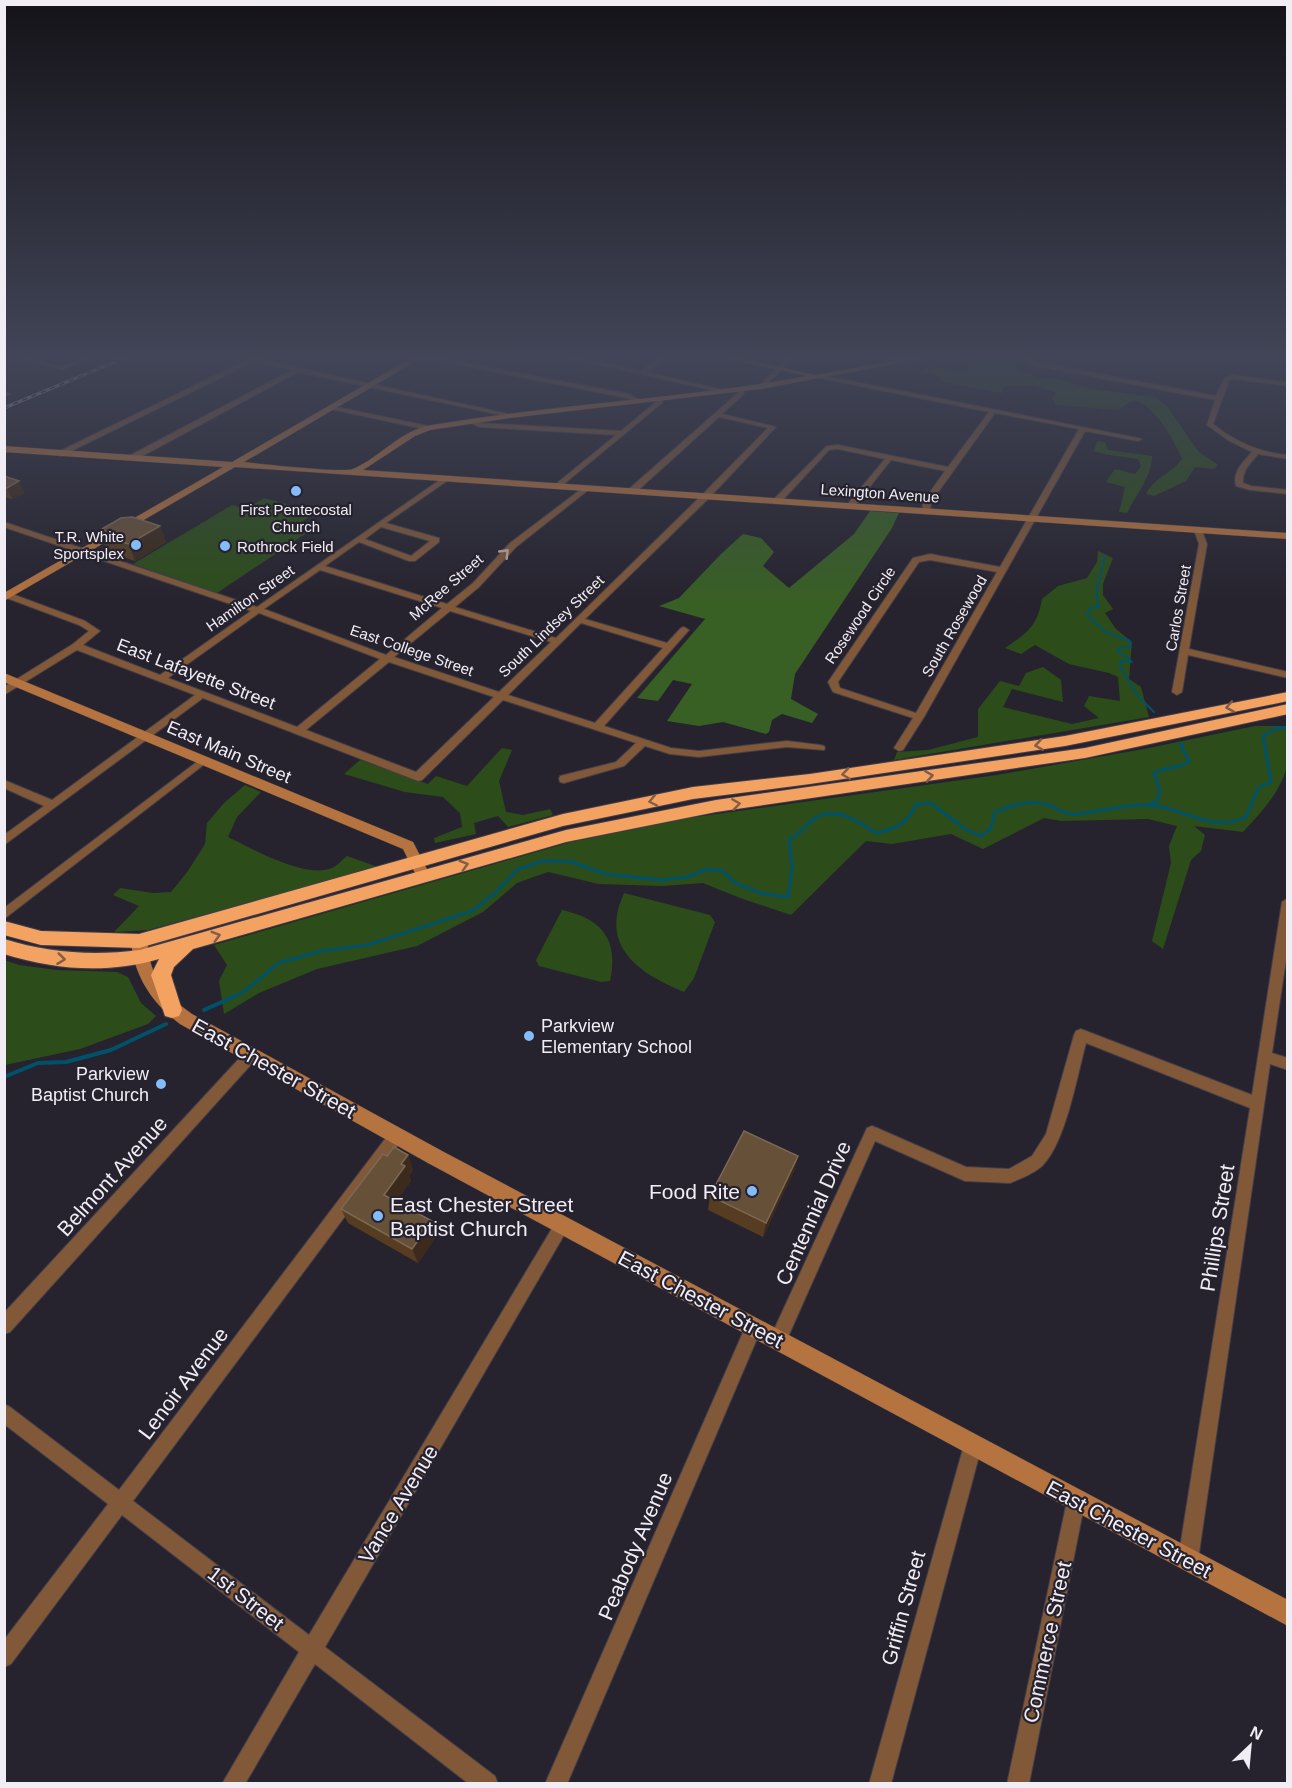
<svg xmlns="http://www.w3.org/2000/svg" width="1292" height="1788" viewBox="0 0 1292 1788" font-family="Arial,sans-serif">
  <rect width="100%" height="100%" fill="#26232e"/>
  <path fill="#2c4d1a" d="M978,358L1024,362L1017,369L1038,378H1054L1091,389L1155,397L1167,406L1198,451L1218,465L1214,469L1195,467L1186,481L1154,496L1146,494C1153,479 1172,473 1182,459C1175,442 1154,404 1135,401C1128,401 1124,407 1118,410L1055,405L1052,398L1056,392L1034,386H1004L1002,393L942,382L938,377L921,371L931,366L968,373L965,364Z
    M1097,441L1105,442L1108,450L1152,456C1153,474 1136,495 1127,513L1119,512L1125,487L1106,482L1115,469L1135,474L1141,466L1138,459L1103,454L1094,451Z
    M264,498L316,512L299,524L314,528L217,593L133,564L232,505L246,509Z
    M1098,551L1113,558L1103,584V595L1113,609L1105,613L1116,629L1132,642L1129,679L1141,687L1149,717L894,760L897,752L928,750L978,737V709L1000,681L1019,686L1026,673L1043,667L1061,680L1063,702L1012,689L1003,707L1072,724L1099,718L1084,706L1089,696L1120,701L1118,677L1109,673L1069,664L1035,645L1021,654L1005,648C1027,633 1037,627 1042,599L1058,586L1087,578L1097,562Z
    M1255,726H1287C1288,737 1289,749 1288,760C1284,789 1262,811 1243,832L1194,826L1205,835L1201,851L1191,860L1163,949L1152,941L1171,863L1169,846L1177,826L1148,819L1061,821L1044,818L983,849L951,834L892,844L866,841L791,915L740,898L703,883L662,886L599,884L548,872L517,883L483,912L417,946L317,969L259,993L224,1014L219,981L227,965L214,945L571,842L688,818L997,775L1144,749Z
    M502,748L512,750L499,781L506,812L523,815L550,809L553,815L508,827L498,816L474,823L476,834L435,843L434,838L462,827L460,813L443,797L405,792L344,774L360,760L428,784L436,776L467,786Z
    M245,785L261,792L237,817L228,837C253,849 305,879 332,868C337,866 342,860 347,856L378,867L148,930L114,932L139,906L113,895L120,888L153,893L171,892L188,871L205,844L207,823L224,803Z
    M624,893L710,915L715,922L694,978L684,992C652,979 610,957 617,915C618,908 621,900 624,893Z
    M562,910C602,919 619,939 610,981L601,982L539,966L536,960Z
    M4,960L19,965L57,970L117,972L128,977L141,1003L156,1016L148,1024L80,1049L5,1065Z"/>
  <path fill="#385f24" d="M870,511L899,513L892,528L795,674L791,699L818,714L812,723L782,714L772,720L769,732L766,734L723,722L699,726L667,721L692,684L673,680L658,701L637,698L705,619L659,606L679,598L721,554L743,534L761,538L774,552L763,566L789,588L854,534Z"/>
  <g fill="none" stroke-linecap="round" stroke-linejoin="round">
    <path stroke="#00526a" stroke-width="2" d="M1104,555C1105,573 1091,588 1099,606L1089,609L1087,615L1106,632L1130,641V647L1119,648L1118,651L1132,662L1121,661L1120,667L1138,696L1154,712
      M1277,729L1288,727"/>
    <path stroke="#00526a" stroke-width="3" d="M1150,804L1156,802L1160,791L1154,773C1166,767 1176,769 1189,762L1180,743
      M230,998L242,993L279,963L321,951L367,945L472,911L495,893L518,869L543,861H569L605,874L662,880L687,877L707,869L723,871L735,883L764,894L788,897L792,868L789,839C802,835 807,821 819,816C839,807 860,823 876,833C895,829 909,823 916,804L931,803L965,829L981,836L991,828L995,812C1012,805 1031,799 1049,805C1058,808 1064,815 1075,814C1102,812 1129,802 1157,806C1191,812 1212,832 1246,817L1258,788L1271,782L1263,736L1274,729L1287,727"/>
    <path stroke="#00526a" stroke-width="4" d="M204,1010L233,997
      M4,1077L38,1063L66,1062L111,1050L166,1024"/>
    <g stroke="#423f4a" stroke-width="2">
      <path id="street" d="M7,354C23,354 51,367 62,366C75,364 84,354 98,354L62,370Z
        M259,354H267L258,359L513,415L510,417L298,372L135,460H129V456L292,370L253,362L61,456L54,454Z
        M420,354L629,394L641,401L638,403L627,398L418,357Z
        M551,354H563L641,371L663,354H670L647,372L727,391L724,393Z
        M791,354H798L763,388H759V386Z
        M871,354H884L913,361L910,363Z
        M1012,354H1020L1037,362L1216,396L1224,379L1232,375L1288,382V386L1233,379L1229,381L1213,424C1234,441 1260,453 1288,455V459L1258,454C1251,463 1242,470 1243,483L1251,486L1288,490V494L1250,490L1236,486C1232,472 1243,462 1252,452L1228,440L1207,425L1215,400L1035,366Z
        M1265,354H1280L1284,356L1281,358Z
        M821,375L1142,439L1138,441L1085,431L924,717L903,750L899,751L894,748L913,718L833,692L828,682L913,558L930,554L1000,567L1079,429L995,413L931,502L930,512L926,514L922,512L923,502L945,471L891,460L853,508H850L846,506L885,459L838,449L829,450L780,503H774V499L827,446L838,445L948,467L989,412L819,378V376ZM930,560L997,572L916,713L840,688L838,682L919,562Z
        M739,388H743L744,394L722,414L776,427L708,499L585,619L667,643L681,628L684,627L689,630L604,726L671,748L699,751L787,741L820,745L824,746L825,748L824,750L787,747L699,757L670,754L645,746L624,766L564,783L560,782L559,779L560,776L616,762L636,743L503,700L422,780L418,781L203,698L4,845V835L44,806L4,788V780L52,800L195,695L77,650L4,695V687L73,644L89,631L79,625L4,597V591L85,621L100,631L83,645L160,675L251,611L4,527V522L257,607L444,477H447V481L386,523L439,538V542L415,561H409L359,542L325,566L447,604L473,583L510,543L584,487L588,489L587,491L516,547L479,587L455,607L556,638L702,495L768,428L719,417L635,493H629V489L738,393ZM381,527L430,541L411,556L365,539ZM320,570L442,608L386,655L264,609ZM450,611L551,642L499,692L394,657ZM259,613L380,659L297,727L168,678ZM581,623L663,648L595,723L508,695ZM389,662L494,697L416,772L306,730Z
        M4,392L9,393L10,394L4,396Z
        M659,398L664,399L662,403L559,488H556V484L616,435L479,427L468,421L471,419L480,423L621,431L657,401Z
        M332,406L428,426L431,428L428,430L330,409V407Z
        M1195,528H1201L1207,544L1189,649L1288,672V678L1188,655L1182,692L1177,695L1172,692L1199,544L1194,530Z
        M202,758L206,759L207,761L206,763L4,919V908Z
        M1288,898V947L1272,1053L1288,1058V1070L1270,1064L1198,1560L1195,1567L1188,1570L1181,1567L1178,1560L1250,1108L1086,1043C1077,1076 1066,1141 1043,1165C1035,1173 1020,1179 1010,1183L965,1181L875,1141L784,1346L778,1348L772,1346L770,1340L772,1334L867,1128L872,1126L877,1128L966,1167L1009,1169L1032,1156L1046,1134L1074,1035L1076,1031L1081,1029L1252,1095L1282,902Z
        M252,1048L257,1050L259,1054L257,1058L10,1332L4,1334V1313L247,1050Z
        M396,1129L401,1131L403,1136L401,1141L133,1501L309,1635L557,1220L562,1218L567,1220L570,1225L567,1230L325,1647L495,1776L498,1784H469L315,1664L245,1784H222L299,1652L122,1515L11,1664L4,1667V1640L108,1504L4,1424V1404L10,1407L119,1490L391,1131Z
        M754,1319L760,1321L762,1327L567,1784H545L748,1321Z
        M973,1436L979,1439L982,1445L891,1784H869L964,1445L967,1439Z
        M1076,1492L1083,1494L1085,1501L1029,1784H1007L1067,1501L1069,1494Z"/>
    </g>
    <g stroke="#423f4a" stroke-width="1">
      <path id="secondary" d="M4,354H13L4,358Z
        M418,354H428L244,462C261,464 343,473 353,469C381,457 400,430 432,425C556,404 683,399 807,376L706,354H721L816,375L931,354H948L761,389L510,418L430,430L415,436L363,470L1288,533V539L235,467L4,601V593L223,467L4,452V446L232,462Z
        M4,673L413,842L431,877L429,881H419L403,849L4,682Z
        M139,935L145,937C149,945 148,955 151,964C157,986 174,1001 192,1014L442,1151L1288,1600V1626L428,1163L180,1024C152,1003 134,976 131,941L133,937Z"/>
    </g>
    <g stroke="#423f4a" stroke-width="2">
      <path id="highway" d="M1288,692V701L1065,746L810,784L693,799L563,826L139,948L41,945L4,935V921L41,931L139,934L563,814L693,787L810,774L1065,736Z
        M1288,704V714L1085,758L716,812L566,842L193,949L174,967L171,975L182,1010L179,1016L172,1018L165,1016L151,975L159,959C108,974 55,970 4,954V939C49,953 93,956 140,950L566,830L716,800L1085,748Z"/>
    </g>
    <use href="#street" fill="#815838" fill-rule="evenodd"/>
    <use href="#secondary" fill="#b5733f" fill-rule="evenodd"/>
    <use href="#highway" fill="#f4a262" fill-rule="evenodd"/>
    <g stroke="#a9a6af" stroke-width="3">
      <path id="rail" d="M4,408L134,354"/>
    </g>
    <use href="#rail" stroke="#26232e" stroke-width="1.5" stroke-dasharray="5" stroke-linecap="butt"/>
  </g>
  <path fill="#563d21" d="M4,476L25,493L12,499L4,497Z
    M160,526L166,542L135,561L108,552L98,531Z
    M408,1155L413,1170L409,1176L411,1181L396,1201L432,1221L437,1235L418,1263L348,1223L341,1209L387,1156Z
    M798,1156L794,1171L763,1237L708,1210L710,1196Z"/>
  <path fill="#3c2b1d" d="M19,481L25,493L12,499L7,488Z
    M160,526L166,542L135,561L129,544Z
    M408,1155L413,1170L409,1176L411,1181L390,1209L384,1195L401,1164Z
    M798,1156L794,1171L763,1237L766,1223Z
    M432,1221L437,1235L418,1263L412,1249Z"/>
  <path fill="#665038" stroke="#7c6955" stroke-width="1.5" d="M4,476L19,481L7,488L4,487Z
    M132,517L160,526L129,544L101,536L103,535L98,531L121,518Z
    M744,1131L798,1156L766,1223L710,1196Z
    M394,1147L408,1155L401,1164L405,1166L384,1195L432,1221L412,1249L341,1209L383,1154L387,1156Z"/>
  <defs><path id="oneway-chevron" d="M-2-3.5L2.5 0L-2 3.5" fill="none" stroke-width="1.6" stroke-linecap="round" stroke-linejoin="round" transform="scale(1.5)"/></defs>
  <use stroke="#beaaa0" href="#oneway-chevron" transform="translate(505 553) rotate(-46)"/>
  <g stroke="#835c45">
    <use href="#oneway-chevron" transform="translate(1230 707) rotate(170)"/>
    <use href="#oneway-chevron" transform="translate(1039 745) rotate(171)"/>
    <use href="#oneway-chevron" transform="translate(846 774) rotate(172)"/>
    <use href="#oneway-chevron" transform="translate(929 776) rotate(-9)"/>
    <use href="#oneway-chevron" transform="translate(653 801) rotate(168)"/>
    <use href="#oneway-chevron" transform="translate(736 804) rotate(-8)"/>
    <use href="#oneway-chevron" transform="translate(464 865) rotate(-16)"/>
    <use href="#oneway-chevron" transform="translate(216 936) rotate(-16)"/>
    <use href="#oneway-chevron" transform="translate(61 959) rotate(7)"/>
  </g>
  <linearGradient id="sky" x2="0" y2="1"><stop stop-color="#151319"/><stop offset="0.59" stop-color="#414557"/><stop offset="1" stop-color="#414557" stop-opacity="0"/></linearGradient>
  <rect width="1292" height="604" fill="url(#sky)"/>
  <g fill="#84bcfb" stroke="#26232e" stroke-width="2">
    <circle cx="296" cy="491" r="6"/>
    <circle cx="136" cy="545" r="6"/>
    <circle cx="225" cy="546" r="6"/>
    <circle cx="529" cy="1036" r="6"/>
    <circle cx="161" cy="1084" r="6"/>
    <circle cx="752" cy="1191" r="6"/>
    <circle cx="378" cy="1216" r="6"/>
  </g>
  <g text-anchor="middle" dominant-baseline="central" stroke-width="4.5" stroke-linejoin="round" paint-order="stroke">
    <g font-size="15" fill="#f0edf5" stroke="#26232e">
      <text transform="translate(880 493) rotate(4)">Lexington Avenue</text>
      <text transform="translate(446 587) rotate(-41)">McRee Street</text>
      <text transform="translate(250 598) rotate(-35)">Hamilton Street</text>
      <text transform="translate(1178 608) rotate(-80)">Carlos Street</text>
      <text transform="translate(860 615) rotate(-56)">Rosewood Circle</text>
      <text transform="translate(551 626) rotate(-44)">South Lindsey Street</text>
      <text transform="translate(954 626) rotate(-60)">South Rosewood</text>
      <text transform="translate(412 650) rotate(19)">East College Street</text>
    </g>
    <g font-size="15" fill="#f0edf5" stroke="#26232e">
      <text x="296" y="509">First Pentecostal<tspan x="296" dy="17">Church</tspan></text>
      <text x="124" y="536" text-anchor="end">T.R. White<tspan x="124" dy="17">Sportsplex</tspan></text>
      <text x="237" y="546" text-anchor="start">Rothrock Field</text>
    </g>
    <g font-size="18" fill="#f0edf5" stroke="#26232e">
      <text transform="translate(196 674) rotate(21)">East Lafayette Street</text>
      <text transform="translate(229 752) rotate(23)">East Main Street</text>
    </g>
    <g font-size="18" fill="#f0edf5" stroke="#26232e" text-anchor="start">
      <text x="541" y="1026">Parkview<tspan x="541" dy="21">Elementary School</tspan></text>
      <text x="149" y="1074" text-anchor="end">Parkview<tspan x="149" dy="21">Baptist Church</tspan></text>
    </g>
    <g font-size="21" fill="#f0edf5" stroke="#26232e">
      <text transform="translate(274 1068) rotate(29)">East Chester Street</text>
      <text transform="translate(112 1176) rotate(-48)">Belmont Avenue</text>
      <text transform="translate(813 1213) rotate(-66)">Centennial Drive</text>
      <text transform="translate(1217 1228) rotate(-81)">Phillips Street</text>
      <text transform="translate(701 1299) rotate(28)">East Chester Street</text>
      <text transform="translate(183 1383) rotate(-53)">Lenoir Avenue</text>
      <text transform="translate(398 1504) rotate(-59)">Vance Avenue</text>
      <text transform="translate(1129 1529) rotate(28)">East Chester Street</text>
      <text transform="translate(635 1546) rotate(-67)">Peabody Avenue</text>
      <text transform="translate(246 1598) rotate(38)">1st Street</text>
      <text transform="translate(903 1608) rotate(-75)">Griffin Street</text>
      <text transform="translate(1047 1642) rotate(-78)">Commerce Street</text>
    </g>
    <g font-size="21" fill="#f0edf5" stroke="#26232e" text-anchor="end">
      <text x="740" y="1191">Food Rite</text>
      <text x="390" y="1204" text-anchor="start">East Chester Street<tspan x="390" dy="24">Baptist Church</tspan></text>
    </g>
  </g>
  <rect width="1292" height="1788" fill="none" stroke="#f0edf5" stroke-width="12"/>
  <g transform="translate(1250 1746) rotate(26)" stroke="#26232e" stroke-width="4.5" paint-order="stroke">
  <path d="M0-4.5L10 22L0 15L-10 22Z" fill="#f0edf5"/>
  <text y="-9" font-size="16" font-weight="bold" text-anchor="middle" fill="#f0edf5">N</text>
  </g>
</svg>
